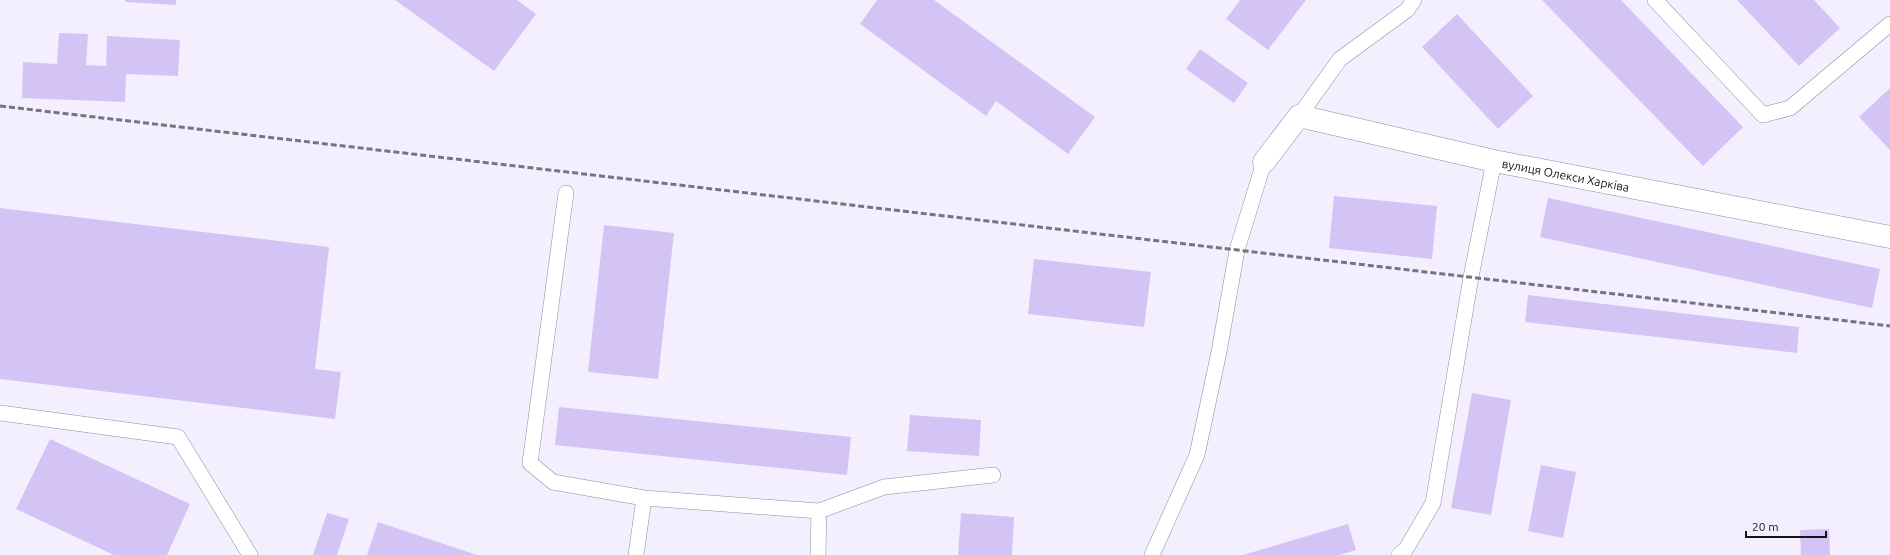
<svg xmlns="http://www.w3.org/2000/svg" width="1890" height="555" viewBox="0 0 1890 555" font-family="Ubuntu,sans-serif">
  <rect width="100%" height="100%" fill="#f4effe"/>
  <path fill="#d4c4f6" d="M125,0H176V5L125,2Z
    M395,0H517L536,14L494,71Z
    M877,0H934L1095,117L1068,154L996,101L986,116L860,24Z
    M1240,0H1306L1268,50L1226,19Z
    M1542,0H1621L1743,127L1703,166Z
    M1737,0H1814L1840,28L1799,66Z
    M1457,14L1533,96L1498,129L1422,47Z
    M59,33L88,34L86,65L106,66L107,36L180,40L178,76L126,74L125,102L22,98L23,62L57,64Z
    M1200,49L1248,83L1234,103L1186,69Z
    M1890,88V150L1859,117Z
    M1334,196L1437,206L1432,259L1329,248Z
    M1548,198L1880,269L1872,308L1540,237Z
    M0,208L329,247L315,369L341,372L335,419L0,379Z
    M604,225L674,233L658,379L588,372Z
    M1034,259L1151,272L1144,327L1028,314Z
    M1528,295L1799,327L1797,353L1525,322Z
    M1472,393L1511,400L1491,515L1451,508Z
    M559,407L851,437L847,475L555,445Z
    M910,415L981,420L979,456L907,451Z
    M50,439L190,504L167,555H114L16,509Z
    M1541,465L1576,472L1563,538L1528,531Z
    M327,513L349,519L337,555H313Z
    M961,513L1014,517L1012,555H958Z
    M378,522L477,555H367Z
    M1348,524L1356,550L1339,555H1243Z
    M1829,529L1830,555H1801L1800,530Z"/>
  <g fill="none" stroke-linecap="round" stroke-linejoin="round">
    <g stroke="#908c99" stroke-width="16">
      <path id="service" d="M1655,0L1763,115L1790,108L1890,24
        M1299,116L1340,59L1407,10L1414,0
        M566,193L530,463L553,482L644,498L819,511L884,487L993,475
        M0,413L178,437L250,555
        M636,555L644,498
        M818,555L819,511
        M1152,555L1197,455L1219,352L1237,250L1264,162
        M1399,555L1406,549L1433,503L1471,277L1494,161"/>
    </g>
    <g stroke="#908c99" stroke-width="23">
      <g id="minor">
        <path id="s1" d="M1264,162L1299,116L1494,161L1890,237"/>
      </g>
    </g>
    <use href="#service" stroke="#fff" stroke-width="15"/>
    <use href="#minor" stroke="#fff" stroke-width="22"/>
    <path stroke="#76747d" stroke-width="3" stroke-dasharray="6 3" stroke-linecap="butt" d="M0,106L1890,326"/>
  </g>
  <g text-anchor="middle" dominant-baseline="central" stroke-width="4" stroke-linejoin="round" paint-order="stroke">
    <g font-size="12" fill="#141318" stroke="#f4effe">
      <text stroke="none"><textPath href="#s1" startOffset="331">вулиця Олекси Харківа</textPath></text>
    </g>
  </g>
  <path d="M1746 531v6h80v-6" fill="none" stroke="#141318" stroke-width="2"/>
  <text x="1752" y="531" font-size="12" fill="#141318" stroke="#f4effe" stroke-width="3" paint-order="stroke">20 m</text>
</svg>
